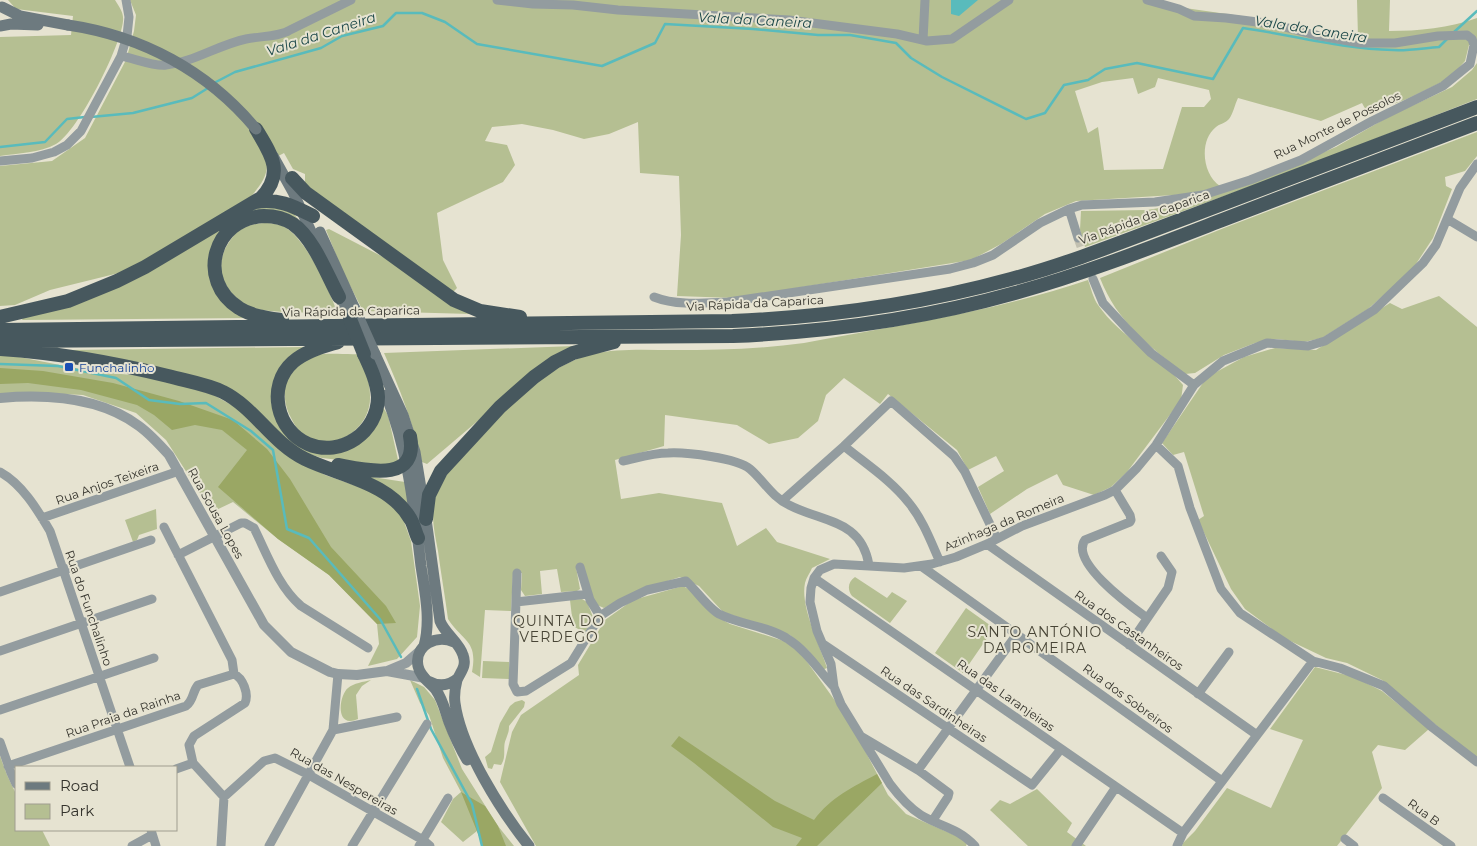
<svg xmlns="http://www.w3.org/2000/svg" width="1477" height="846" viewBox="0 0 1477 846" font-family="Montserrat,sans-serif">
  <rect width="100%" height="100%" fill="#e6e3d1"/>
  <path fill="#b5bf92" fill-rule="evenodd" d="M8,0H115C119,7 124,12 123,21C121,46 78,132 56,144C40,153 18,153 0,156V37L71,35L73,16L16,9Z
    M130,0H1155L1185,8L1248,17L1330,34L1358,37L1357,0H1390L1389,31C1419,31 1449,28 1477,18V42L1469,45L1465,61L1450,78L1407,99L1368,114L1362,103L1321,121L1238,98C1235,104 1233,114 1229,119C1226,123 1219,124 1216,127C1199,140 1202,174 1220,186L1191,194L1076,201L1045,214L1001,244L971,260L734,298L677,296L681,235L679,176L640,173L638,122L609,134L584,139L553,130L522,124L492,127L485,141L507,145L515,165L503,182L437,213L443,260L457,288L451,294L305,184V174L293,169L284,153L267,162C268,177 259,187 249,199L127,271L50,290L15,305L0,306V166L52,161L85,138L126,60L134,31L136,15ZM1133,78L1138,94L1155,87L1158,78L1209,90L1211,99L1204,107H1182L1163,169L1104,170L1098,127L1088,133L1075,91L1102,82Z
    M1477,63V99L1306,166L1085,247L1080,230L1081,211L1147,210L1190,203L1246,184L1336,147L1388,117L1452,87L1472,70Z
    M1477,132V156L1465,171L1445,177L1446,186L1452,189L1433,238L1412,270L1368,309L1322,338L1304,342L1276,339L1255,343L1224,355L1195,373L1185,374C1149,346 1117,322 1100,278L1224,228Z
    M270,205L293,213L303,225L242,217L211,270L250,318L22,320L23,318L258,208Z
    M268,223C273,224 279,224 283,226C306,238 329,289 337,312C317,312 262,315 246,305C225,291 215,273 225,249C229,242 234,233 242,229C249,224 260,223 268,223Z
    M326,230L329,229L389,260L471,314L363,311L343,272Z
    M1088,280C1091,288 1093,298 1098,305C1120,337 1159,355 1183,385L1181,400L1127,472L1111,487L1094,495L1063,485L1057,474L1027,489L990,514L978,487L1004,471L996,456L968,470L957,450L888,394L880,404L844,378L826,395L818,421L798,438L769,444L737,425L665,415L664,446L615,460L621,499L659,493L722,503L737,546L766,528L777,542L830,559L812,568C810,573 806,578 805,583C800,607 820,645 827,668L822,670L809,651L790,635L723,612L699,586L680,577L655,585L604,608L597,605L576,567L580,589L577,591L561,592L557,569L540,571L542,594L525,596L521,590L522,573L513,574L511,611L485,610L480,677L472,672C478,640 463,642 448,619C445,596 441,574 438,551C435,535 431,519 434,502C438,470 509,404 535,383C552,371 572,359 592,354C619,348 648,350 675,350C718,350 761,349 804,343C899,325 996,311 1088,280Z
    M1439,296L1477,327V759L1382,680L1347,663L1326,658L1284,638L1245,609L1231,589L1198,520L1204,516L1184,452L1173,455L1162,443L1207,377L1244,357L1275,348L1316,350L1390,303L1402,309Z
    M574,346L561,353L493,408L427,464L422,462C413,423 400,389 384,353Z
    M305,347C286,369 260,388 277,420C281,426 286,432 291,439L347,450L382,406L388,415L398,460L391,466L322,458L306,453L290,443L250,406L67,350Z
    M359,354C364,367 370,380 370,395C372,430 331,456 301,433C296,428 292,420 289,414C280,393 285,370 306,358C320,351 343,355 359,354Z
    M0,356H14L96,372L146,376L208,392L237,408L295,458L325,475L368,490L399,508L411,541L420,606L417,637L397,659L368,666L379,644L377,624L329,575L278,539L233,502L212,512L166,440L136,413L83,395L23,392L0,394Z
    M359,475L405,482L409,507Z
    M156,509L157,529L139,535L137,540L133,542L125,520Z
    M855,577L887,598L892,592L907,601L890,623L852,596C847,589 848,582 855,577Z
    M683,586L694,592L712,614L730,624L784,641L800,652L841,709L859,739L888,795L906,814L968,841L966,846H536L500,782L512,732L521,715L579,675L578,665L605,620L633,600Z
    M582,599L587,602L593,617L585,633L573,626L570,600Z
    M966,608L994,628L963,673L935,653Z
    M483,661L509,662V679L482,678Z
    M1315,667L1354,677L1382,691L1429,729L1405,750L1378,745L1372,752L1382,788L1337,846H1182L1183,843L1195,831L1227,788L1271,808L1303,740L1270,729Z
    M371,680L362,686L356,695L358,719C355,720 353,721 350,721C335,720 341,693 348,688C354,683 363,682 371,680Z
    M410,680L424,687L435,700L462,769L498,826L514,846H483L477,831L463,842L441,822L453,799L461,792L443,758L429,715L420,703Z
    M522,700L525,702L524,707L509,726C509,732 508,733 506,739C502,747 507,757 501,765L494,764L492,769L488,768L485,757L491,752L500,723L510,706L515,702Z
    M0,756L7,775L16,794V830H42L50,846H0Z
    M1037,789L1072,823L1067,832L1086,846H1028L990,810L1000,800L1010,804Z"/>
  <path fill="#9aa764" d="M0,368L43,371L113,383L179,401L233,420L267,449L290,479L331,547L386,606L396,623L377,624L329,575L278,539L218,487L247,450L222,430L195,425L172,430L154,415L137,405L81,390L28,383L0,384Z
    M679,736L775,801L814,820C831,797 853,787 877,774L882,783L817,846H796L802,838L773,827L694,763L671,746Z
    M461,792L485,806L498,826L506,846H483Z"/>
  <path fill="#59bbbc" d="M951,0H978L959,16L951,14Z"/>
  <g fill="none" stroke-linecap="round" stroke-linejoin="round">
    <path stroke="#59bbbc" stroke-width="2.5" d="M1453,33L1477,11
      M214,83L235,72L321,48L342,36L383,26L396,13H422L445,22L477,44L602,66L655,43L665,24L753,29L818,35H850L896,43L911,58L942,77L1026,119L1045,113L1064,85L1088,80L1105,69L1137,63L1213,79L1243,28C1292,35 1342,49 1393,50C1408,51 1424,48 1439,47L1447,39
      M91,117L133,113L192,98L208,88
      M0,147L45,142L67,119L85,117
      M0,364L58,366L116,378L149,400L180,404L206,403L251,431L273,450L287,529L309,538L380,619L401,657
      M417,689L431,729L472,804L482,846"/>
    <path stroke="#c2c0b0" stroke-width="9" stroke-dasharray="9 4.5" stroke-linecap="butt" d="M1078,238L1091,274"/>
    <path stroke="#939c9f" stroke-width="9" d="M497,0L533,4L573,5L618,10L789,20L897,34L927,41L952,39L1009,0
      M923,40L925,0
      M121,56C133,58 155,67 166,65C194,62 218,45 246,39C260,36 279,37 290,30L351,0
      M0,161L32,158L54,152L67,145L81,131L121,56L127,36L129,17L126,0
      M1447,219L1477,237
      M1078,238L1069,209L1082,205L1155,202L1203,195L1250,180L1301,160L1372,121L1443,86L1470,64L1474,45L1472,39L1467,35L1438,36L1395,43H1360L1315,35L1273,24L1226,18L1194,16L1179,9L1147,0
      M1093,279L1103,303L1128,330L1151,353L1194,385
      M654,297C677,306 704,303 728,302L950,269L973,263L993,255L1040,223L1069,209
      M1156,445L1178,466L1190,508L1221,589L1240,613L1313,661L1340,668L1384,686L1433,728L1477,762
      M844,446C866,464 891,480 909,503C923,520 931,542 940,562
      M623,461C637,458 653,453 668,453C686,452 737,458 750,469C764,481 772,497 789,505C824,523 861,519 869,565
      M0,472C22,484 37,509 50,531L130,767
      M1115,490L1130,515L1131,520L1130,522L1085,540C1069,562 1132,607 1147,618
      M782,501L844,446L891,401L954,456L965,472L997,539
      M42,518L179,471
      M164,527L232,660L234,674
      M987,544L1257,735
      M178,555L241,523H245L254,528C267,554 278,586 301,606L368,648
      M921,566L1222,781
      M580,567L590,600L600,616
      M517,573L513,684L517,692L526,691L571,663L600,616L620,603L647,590L686,581C696,590 708,608 719,614C741,625 768,626 788,639C807,651 819,671 834,687
      M814,578L1183,833
      M0,592L151,540
      M516,602L588,594
      M823,644L1032,785L1061,749
      M1129,645L1168,588L1172,572L1161,556
      M0,651L152,599
      M1198,694L1229,652
      M0,710L154,658
      M333,730L397,717
      M862,737L918,770L949,793L948,797L933,820
      M0,742L11,773L16,784
      M8,766L186,706C194,700 192,692 198,685L234,674
      M176,769L193,763
      M918,770L1017,634
      M224,797L264,761L275,758L309,775L423,840L430,846
      M1383,798L1451,846
      M151,830L156,846
      M1345,839L1354,846
      M132,846L152,835
      M221,846L224,797L193,763L189,745L194,736L245,703C249,694 243,678 234,674
      M269,846L333,730L338,674
      M352,846L427,724
      M419,846L448,798
      M975,846C957,827 941,827 921,815C908,807 899,796 890,784L841,704L834,687L831,664L817,631L810,602L811,588L814,578L820,570L834,564L904,568L932,564L956,557L987,544L1022,526L1105,495L1115,490L1137,468L1156,445L1194,385L1223,361L1267,343L1308,346L1325,341L1374,310L1423,263L1436,245L1460,188L1477,164
      M1076,846L1116,787
      M1177,846L1183,833L1313,661"/>
    <path stroke="#939c9f" stroke-width="10" d="M0,398C46,394 100,397 139,426C150,434 160,445 169,455L264,625L291,652L330,672L338,674L357,675L387,671L425,678
      M387,671L406,663L421,650"/>
    <path stroke="#6d7a7f" stroke-width="11" d="M2,7L20,16L68,25
      M0,26L11,24L38,25
      M273,156L293,192L318,247
      M320,232L354,307
      M336,289L350,319
      M375,354L403,415L415,452L426,519L440,621C445,634 459,642 463,655C467,666 461,671 457,680C455,688 454,696 455,703C461,748 501,811 529,846
      M386,395C408,450 414,508 421,566C425,593 431,620 424,646
      M454,642C437,634 414,645 418,666C420,677 430,682 436,690C443,700 445,711 449,722C454,735 460,748 467,760
      M428,681C439,687 449,686 458,678"/>
    <path stroke="#47585e" stroke-width="14" d="M292,178L306,193L454,300L480,311L520,317
      M255,202C278,198 293,206 313,216
      M0,317L68,301L117,281L145,267L261,198C285,173 271,154 256,129
      M282,320C268,318 251,316 239,308C196,281 213,218 264,216C274,216 284,218 293,224C314,239 327,275 339,297
      M0,330L732,321C827,317 920,304 1011,279C1071,263 1129,239 1188,217C1284,181 1381,143 1477,107
      M0,341L733,336C828,332 923,319 1015,293C1087,273 1155,246 1225,219C1309,187 1393,155 1477,123
      M338,342C322,347 306,351 293,362C266,386 277,431 308,444C341,458 378,432 378,397C377,381 370,367 364,354
      M0,349C59,353 111,362 168,376C186,381 206,384 223,392C255,408 272,443 305,459C340,476 390,482 411,520C414,525 415,532 418,538
      M338,465C365,470 419,484 410,436
      M426,519L429,495L441,471L500,407L534,377L555,362L573,353L614,342"/>
    <path stroke="#6d7a7f" stroke-width="11" d="M68,25C142,36 208,71 256,129
      M354,307L375,354"/>
    <path stroke="#47585e" stroke-width="14" d="M350,319L364,354"/>
  </g>
  <rect fill="#1a4fb4" stroke="#e6e3d1" stroke-width="2" x="64" y="362" width="10" height="10" rx="2.5"/>
  <g text-anchor="middle" dominant-baseline="central" stroke-width="4" stroke-linejoin="round" paint-order="stroke">
    <g font-size="12" fill="#34332c" stroke="#e6e3d1">
      <text transform="translate(1337 125) rotate(-26)">Rua Monte de Possolos</text>
      <text transform="translate(1144 217) rotate(-20)">Via Rápida da Caparica</text>
      <text transform="translate(755 303) rotate(-3)">Via Rápida da Caparica</text>
      <text transform="translate(351 311) rotate(-1)">Via Rápida da Caparica</text>
      <text transform="translate(107 483) rotate(-19)">Rua Anjos Teixeira</text>
      <text transform="translate(216 513) rotate(61)">Rua Sousa Lopes</text>
      <text transform="translate(1004 522) rotate(-23)">Azinhaga da Romeira</text>
      <text transform="translate(89 608) rotate(71)">Rua do Funchalinho</text>
      <text transform="translate(1129 630) rotate(35)">Rua dos Castanheiros</text>
      <text transform="translate(1006 695) rotate(35)">Rua das Laranjeiras</text>
      <text transform="translate(1128 698) rotate(36)">Rua dos Sobreiros</text>
      <text transform="translate(934 704) rotate(34)">Rua das Sardinheiras</text>
      <text transform="translate(123 714) rotate(-19)">Rua Praia da Rainha</text>
      <text transform="translate(344 781) rotate(30)">Rua das Nespereiras</text>
      <text transform="translate(1424 812) rotate(36)">Rua B</text>
    </g>
    <g font-size="12" fill="#164399" stroke="#e6e3d1" text-anchor="start">
      <text x="79" y="367">Funchalinho</text>
    </g>
    <g font-size="14" font-style="italic" fill="#1c4849" stroke="#e6e3d1">
      <text transform="translate(755 20) rotate(3)">Vala da Caneira</text>
      <text transform="translate(1311 29) rotate(9)">Vala da Caneira</text>
      <text transform="translate(321 34) rotate(-18)">Vala da Caneira</text>
    </g>
    <g font-size="14" letter-spacing="1" fill="#484536" stroke="#e6e3d1">
      <text x="559" y="621">QUINTA DO<tspan x="559" dy="16">VERDEGO</tspan></text>
      <text x="1035" y="632">SANTO ANTÓNIO<tspan x="1035" dy="16">DA ROMEIRA</tspan></text>
    </g>
  </g>
  <rect x="15" y="766" width="162" height="65" fill="#e6e3d1" stroke="#9f9d8f"/>
  <rect x="25" y="782" width="25" height="8" fill="#6d7a7f" stroke="#9f9d8f"/>
  <text x="60" y="791" font-size="15" fill="#34332c">Road</text>
  <rect x="25" y="804" width="25" height="15" fill="#b5bf92" stroke="#9f9d8f"/>
  <text x="60" y="816" font-size="15" fill="#34332c">Park</text>
</svg>
